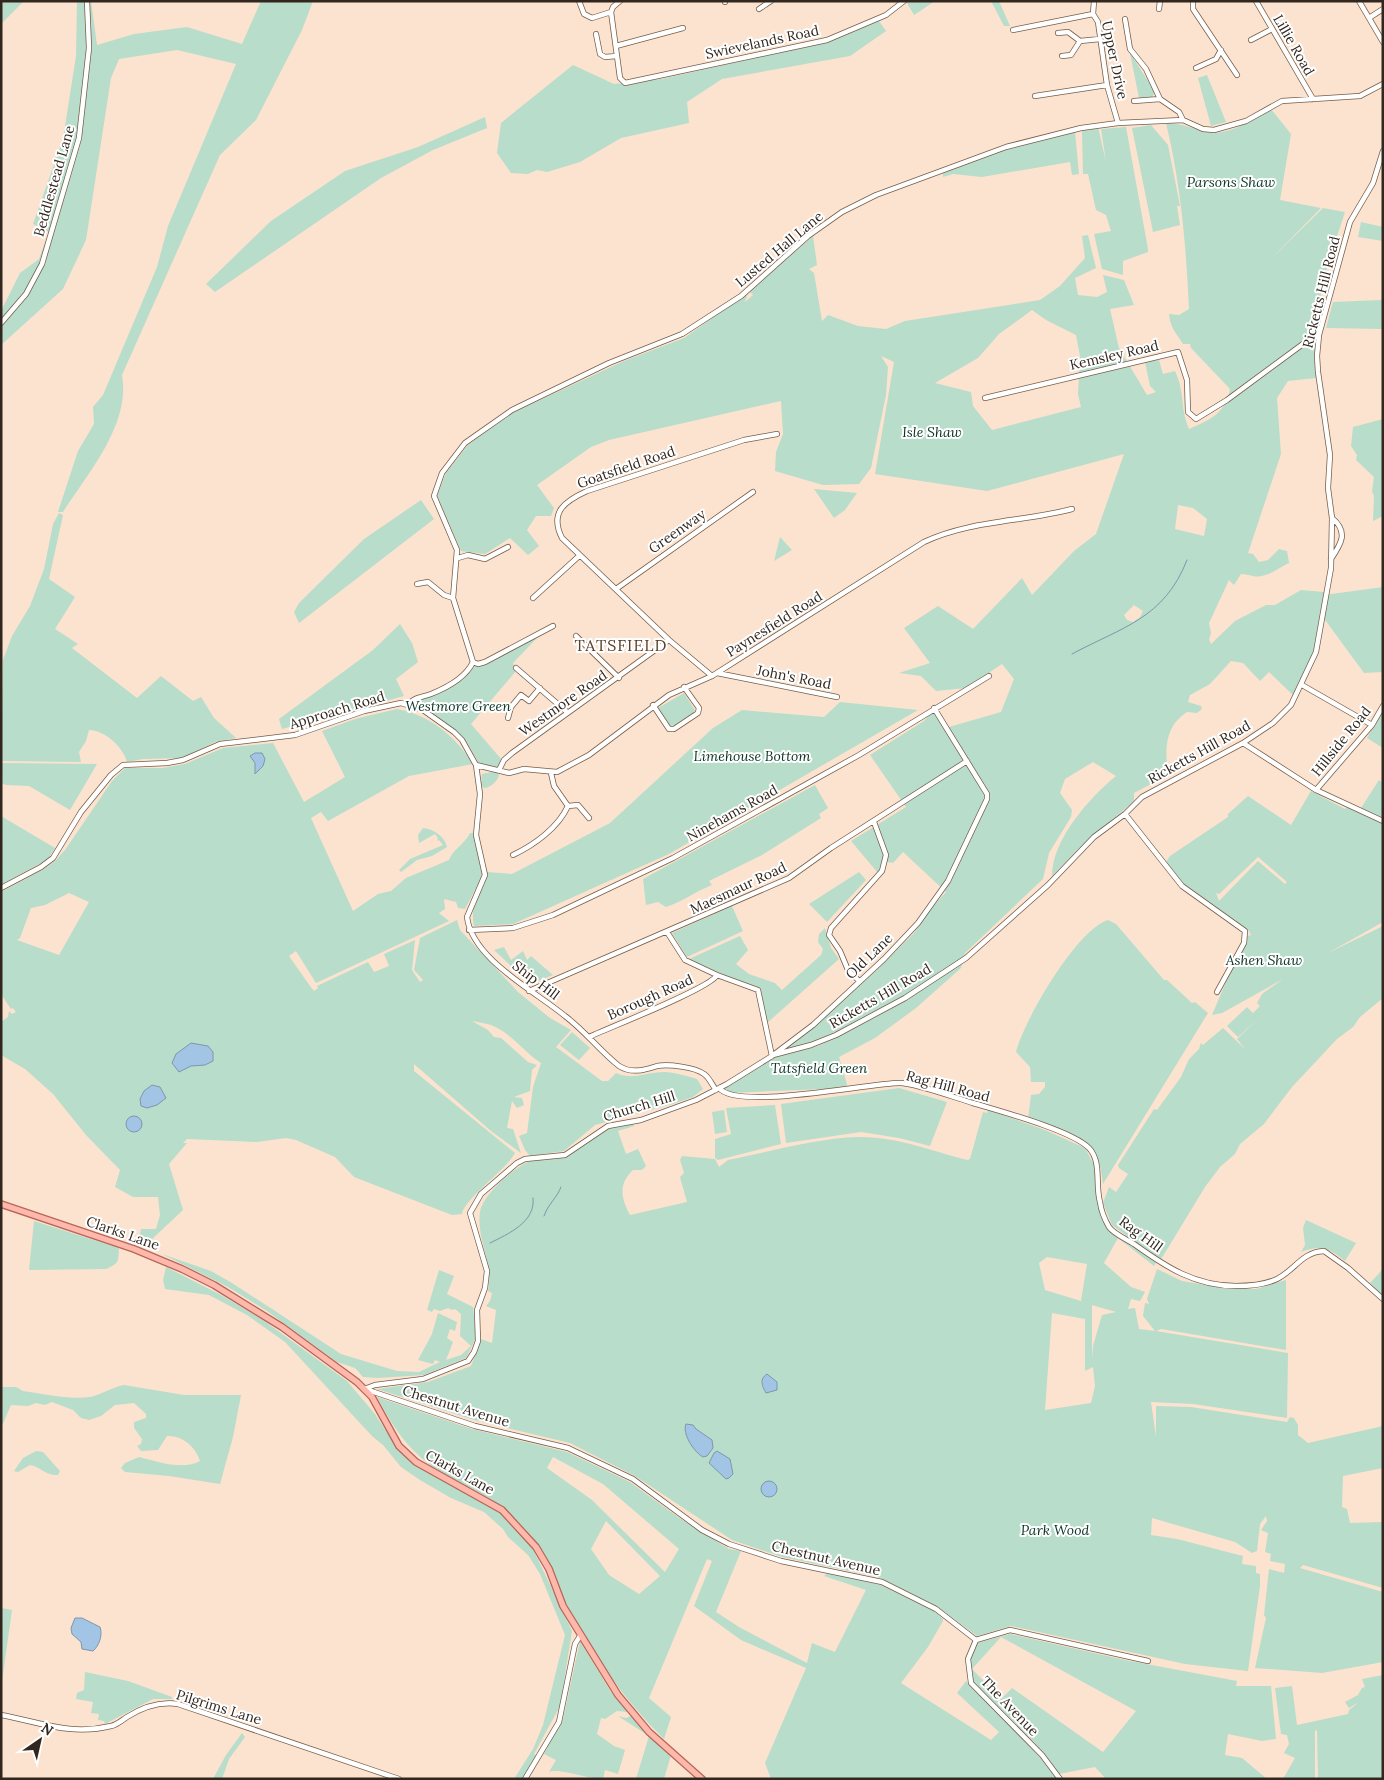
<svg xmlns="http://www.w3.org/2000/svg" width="1384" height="1780" viewBox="0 0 1384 1780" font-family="Lora,serif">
  <rect width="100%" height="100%" fill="#fbe3cf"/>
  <path fill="#b8ddcb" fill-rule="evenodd" d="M1,1H24L1,24Z
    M77,1H91L97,45L134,34L187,27L242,44L261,1H313L302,30L256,120L220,155L122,375C131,424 88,473 63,512H58L78,451L94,424L93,407L103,395L157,267L168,226L236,64L177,50L119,59L111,78L86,240L63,289L1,345V311L20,273L39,259L49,232L33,224L63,139L76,56Z
    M910,1H935L914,15L907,3Z
    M991,1H999L1010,26H1004Z
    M879,21L886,31L850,56L722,79L687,102L689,123L621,138L580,162L547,172L537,170L528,174L511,173L497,153L501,123L573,65L614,84L661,79L829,42Z
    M1130,53L1155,92L1152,97L1139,98Z
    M1207,75L1226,122L1211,126L1198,78Z
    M1271,109L1291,134L1280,200L1321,208L1268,262L1323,208L1345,212L1328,264L1314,324L1321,319L1314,355L1316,378L1288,381L1277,398L1281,454L1248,553L1253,554L1259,562L1268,560L1279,549L1287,551L1289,563C1278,568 1265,579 1253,576C1248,575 1246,574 1241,574L1234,585L1229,580L1209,623L1211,633L1209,639L1211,644L1235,621L1266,605H1275L1301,590L1324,592V595L1383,587V672L1364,673L1320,613L1313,653L1294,696L1269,672L1260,681L1243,663L1231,661L1210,684L1190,695L1188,702L1201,706L1202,709L1197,713L1187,712C1164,727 1165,750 1168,775L1134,793V800L1131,804L1078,849L1052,876C1052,840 1089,798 1116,776L1093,762L1065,779L1060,793L1072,810L1071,817L1049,853L1043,879L965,953L961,968L916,1008L875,1038L839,1057L848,1088L727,1093L722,1088L774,1057L818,1046L859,1026L861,1020L811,1043L781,1051L822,1020L878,969L914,933L927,913L946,892L903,852L893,863L882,861L878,873L851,841L906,807L870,755L924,721L935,708L949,727L1001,712L1014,679L1002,664L966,688L936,691L921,676L899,673L930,663L904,628L938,606L973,629L1022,578L1032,595L1074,551L1096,534L1124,454L987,491L875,474L894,362L881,356L888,367L886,395L871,468L859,484L823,485L775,471L776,452L783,434L781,401L609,440L591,447L537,485L554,508L551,516H536L527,530L539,546L528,555L510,538L485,554L461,551L437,496L446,473L468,445L512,413L624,361L684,338L748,293L745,302L753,295L749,291L813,236L817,265L809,269L814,273L822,321L828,315L858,326L886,329L905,321L1040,300L1060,286L1085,258L1082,236L1088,235L1096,268L1075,278L1078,295L1097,297L1107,292L1103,275L1124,280L1134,305L1110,309L1119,348L1147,395L1156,392L1150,386L1145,362L1159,360L1163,374L1175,371C1185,392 1180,408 1189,429C1210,420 1226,413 1230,389L1191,348L1190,344H1183C1176,332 1171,330 1169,314L1179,315L1189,309C1186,245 1181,185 1166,123C1181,123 1194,129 1208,132C1228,136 1255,119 1271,109ZM1032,310L1046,320L1076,335L1080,356L1078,394L1081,407L992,430L973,406L971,392L935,383L978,358L999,334ZM1178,505L1193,508L1207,519L1204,536L1175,529ZM1134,605L1143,611L1140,617L1133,622L1127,620L1124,615Z
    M485,117L487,128L433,150L381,178L215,292L206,284L271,221L345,171L418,147Z
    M1151,125L1168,145L1180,206H1177L1180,225L1153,232L1132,128Z
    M1098,127L1106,162L1101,129L1126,127L1148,249V252L1123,261V275L1102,269L1094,234L1111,231L1106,215L1096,210L1088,174H1083L1082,132L1083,130Z
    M1075,132L1079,174L1072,175L1070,162L982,177L953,174L943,177V173L1005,149Z
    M1361,222L1383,227V241L1358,237Z
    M1383,295V329L1326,328L1333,302L1381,300Z
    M1383,419V516L1373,521L1374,496L1372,491L1374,477L1356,460L1357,455L1351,446L1353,427Z
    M814,489L857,493L845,510L834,518Z
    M421,500L434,519L299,623L294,612L299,603L364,539Z
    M59,513L63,515L49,579L75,597L55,629L78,644L72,648L137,698L161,676L193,701L201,697L214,718L236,738L215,742L183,758L143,759L127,762C123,747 105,730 89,730L86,741L79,752L81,762L1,761L3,660L12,636L30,606L44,569L53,524Z
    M780,537L792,550L774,561Z
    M400,624L412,643L418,662L396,679L404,696L282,729L279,719L373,650Z
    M536,635L537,638L513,663L516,671L471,724L502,760L499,767H481L468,744L455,730L415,703V701C433,695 468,681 476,663L485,662Z
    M684,693L696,712L675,725L670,726L658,708Z
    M840,702L918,710L669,854L513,924L474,926C469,900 484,895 487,872L512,874L610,823L713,728L742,710L824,717Z
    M397,709C430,715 455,736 473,764L409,776L328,821L321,812L311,818L353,911L378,894L391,891L406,878L449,860C453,849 464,845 470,833H474L483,875L465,909L458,908L456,902L444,899L445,909L439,913L449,921L316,983L296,951L289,956L310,986L314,991L318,988L317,986L368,962L374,972L389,966L384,954L415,940L412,970L420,982L423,980L414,970L420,938L457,920L460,930L518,992L550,1018L571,1030L556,1047L602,1081H608L616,1073C634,1081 648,1071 666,1072C676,1073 687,1076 697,1079L703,1089L693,1097L676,1103L595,1125L564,1151L530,1156L525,1150L519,1136L527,1133L533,1087L541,1063C524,1052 510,1032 491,1025C485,1023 478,1022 472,1021L488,1030L494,1037L501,1038L528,1062L537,1065L532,1070L530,1091L514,1097L522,1098L524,1105L517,1108L512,1101L507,1128L513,1129L521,1153L491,1131L414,1064V1071L515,1153C506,1170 464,1199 462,1214L452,1215L354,1177L335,1157L296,1140L286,1138L257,1142L187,1139L183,1143H187L169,1164L183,1210L150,1241L138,1243L141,1229H156L160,1215L158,1197H133L115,1187L120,1170L86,1135L53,1094L25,1069L1,1055V1022L8,1017L9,1011L12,1014L16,1012L13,1008L11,1009L1,994V892L44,869L55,861L65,850L112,781L125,768H162L185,764L223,748L273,743L304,802L345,777L322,731L355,719ZM69,893L89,902L59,955L17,940L20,938L31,908L45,905Z
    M1383,710V748L1367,738Z
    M1,763L97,764L70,810L29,786L6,785L1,783Z
    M496,771L499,775C498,781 490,788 484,788L481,785L482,774Z
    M1379,780L1383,783V818L1361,808Z
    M815,785L828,808L819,814L821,818L762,855L709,881L712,885C696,891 682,902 666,907L658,902L646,905L643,879Z
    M1311,791L1345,809L1347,807L1383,824V922L1328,953L1383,926V998L1360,1017L1353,1027L1337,1039L1292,1087L1264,1124L1240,1144L1235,1154L1220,1167L1205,1187L1160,1261L1112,1225L1103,1203L1109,1187L1116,1192L1128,1174L1119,1168L1118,1165L1154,1109L1157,1110L1181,1077L1189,1059L1199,1049L1201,1043L1203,1045L1223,1028L1245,1049L1237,1039L1259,1018L1238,1037L1227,1026L1247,1007L1253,1013L1260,1006L1257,1003L1262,994L1283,979L1222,1013L1212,1015L1245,937L1251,935L1249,931L1182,883L1166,862L1170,856L1228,817V814L1248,796L1291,825ZM1258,857L1287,882L1285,884L1258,861L1219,901L1216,893L1219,894Z
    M1,816L55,848L48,859L1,885Z
    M423,828C434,829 445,837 447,847L432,856L417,860L401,872L399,870L410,859L443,845L439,840L437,841L438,838L435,834L419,843L418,835Z
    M859,872L866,880L827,922L809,904Z
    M732,906L743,931L687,957L672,933Z
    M1108,920L1116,924L1164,980H1167L1192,1003L1195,1002L1208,1013L1103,1184C1100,1135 1068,1132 1028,1119L1031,1095L1039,1094L1045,1087V1082H1031L1030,1067L1016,1052C1024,1020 1077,929 1108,920Z
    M825,928L831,948L839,959L767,1023L761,991L758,987L731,978L689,959L740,936L748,950L736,964L749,974L775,983L782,990L821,955L823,949L818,942L819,934Z
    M504,947L511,960L523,951L527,960L531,956L553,975L530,984L494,950Z
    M572,1032L590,1048L579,1060L560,1045Z
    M899,1088L947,1102L930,1146L899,1138L861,1132L786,1143L781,1104Z
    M775,1105L781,1144L718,1160L715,1158V1139L731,1134L726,1108Z
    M724,1110L727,1132L715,1134L712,1112Z
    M988,1110L1045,1130L1085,1148L1094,1165L1098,1199L1107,1226L1156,1263L1154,1266L1118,1238L1104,1263L1131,1287L1145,1292L1140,1301L1131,1299L1128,1309L1135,1308L1139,1329L1155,1331L1143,1316L1145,1303L1149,1304L1147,1299L1157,1269L1182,1281L1228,1289H1256L1286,1280V1350L1161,1329L1156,1331L1288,1353L1287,1418L1193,1404L1151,1402L1156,1437V1406L1191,1407L1287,1422L1290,1417L1294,1418L1298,1425V1435L1308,1443L1383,1426V1468L1343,1476L1342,1507L1347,1509L1350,1523L1383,1522V1588L1303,1565L1300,1568L1383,1592V1662L1322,1673L1255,1668L1266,1618L1264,1615L1269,1569L1284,1573L1285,1564L1270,1561L1271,1554L1265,1552L1268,1533L1261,1530L1267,1521L1266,1516L1260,1524L1257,1551L1252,1553L1235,1542L1152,1518L1151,1535L1177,1539L1243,1556L1242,1564L1256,1566V1573L1260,1574V1586L1248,1671L1185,1664L1011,1626L977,1636L938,1607L878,1577L782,1557L732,1540L635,1476L570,1443L474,1420L377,1389L428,1382L471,1366L481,1339L492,1343L496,1310L486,1306L490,1301L492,1293L488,1291C494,1262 476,1239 480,1212C483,1194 516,1165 533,1160C544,1157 555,1161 566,1156C580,1150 589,1136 603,1129C611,1125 623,1124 633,1122L634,1126L618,1131L626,1154L638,1149L646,1166L642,1170H633C618,1184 621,1198 630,1215L687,1202L680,1177L684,1173L680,1160L682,1156L715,1159L719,1167L728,1160C770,1152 816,1138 858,1137C895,1136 932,1151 967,1160L970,1159L983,1112L987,1113ZM1047,1257L1087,1264L1081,1301L1045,1290L1039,1263ZM1092,1305L1116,1312L1102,1315L1093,1346L1092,1359ZM1052,1313L1085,1319V1371L1093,1367L1095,1386L1091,1403L1045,1410Z
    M1306,1220L1356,1243L1345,1261C1330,1248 1319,1245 1301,1252L1305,1245L1303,1228Z
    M34,1221L119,1248C118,1261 120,1263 106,1269L29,1270Z
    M162,1254L211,1271L232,1283L341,1354L397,1371L419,1372L440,1362L435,1360L433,1364L418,1360L432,1334L438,1313L457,1322L455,1331L450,1329L447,1338L453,1342L446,1360L461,1355L471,1346L460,1336L461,1314L455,1309L452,1310L448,1308L440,1311L434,1309L432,1312L427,1310L439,1270L454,1276L447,1294L473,1307L476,1338L466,1358L424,1375L378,1378L363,1377L355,1368L337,1362L267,1311L228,1287Z
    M166,1267L221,1295L263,1320L347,1381L375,1414L397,1448L408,1458L439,1479L497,1510L533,1549L572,1631L560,1706L534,1754L537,1756L523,1779H514L533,1749L543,1725L565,1635L540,1574L528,1555L508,1537L503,1529L484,1512L451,1498L420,1480L401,1467L383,1445L372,1436L285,1342L247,1315L209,1295L165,1289L163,1280Z
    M1383,1269V1297L1370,1283Z
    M124,1385L184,1395H241L233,1437L220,1484L169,1476L125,1472L121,1468L125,1463L139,1457C156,1461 183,1471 200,1461C196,1447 182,1435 167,1436L158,1450L141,1451L137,1446L141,1444L142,1439L134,1428V1422L146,1418V1414L134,1403L115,1405L101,1416L89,1420L81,1418L73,1410L52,1402L45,1405L36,1403L28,1406L11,1405L1,1428V1387H16L23,1391C45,1394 68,1400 90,1397C101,1395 112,1387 124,1385Z
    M377,1397L472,1429L567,1452L630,1482L678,1517L729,1549L741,1551L716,1612L739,1627L807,1663L812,1643L835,1652L866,1590L824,1576L827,1573L881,1585L934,1611L943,1619V1621L928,1647L901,1683L991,1740L999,1732L957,1693L966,1681L1046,1763L1057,1779H771L765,1763L806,1668L741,1640L694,1606L712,1561L707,1559L649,1698L671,1717L664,1739C624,1700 594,1656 567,1608C560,1596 558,1581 552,1569C545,1551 532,1537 519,1523C497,1499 471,1489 443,1473C411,1455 394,1429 377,1397ZM553,1457L603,1484L679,1549L665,1572L592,1500L547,1468ZM606,1521L660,1576L639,1594L609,1575L591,1549Z
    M36,1451L43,1452L60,1471L58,1475C43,1475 42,1467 30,1465L18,1472L14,1471L23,1458Z
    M1,1608L12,1610L1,1688Z
    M1010,1634L1125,1660L1237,1681L1236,1686H1271L1276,1739L1262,1741L1228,1734L1225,1755L1242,1758L1267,1779H1106L1095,1767L1059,1774L1034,1742L973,1682L970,1660L977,1643ZM1001,1637L1136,1711L1103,1752L1012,1688L1001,1699L972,1669Z
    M580,1641L611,1692L628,1712L617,1711L605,1719L601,1718L597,1734L614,1746L625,1750L618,1774L605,1770L603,1779C588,1779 559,1768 549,1772L556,1760L544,1754L563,1719Z
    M85,1672L128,1681L172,1697V1699H153L105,1724L104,1721L98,1720L99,1714L91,1713L93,1702L76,1699L77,1693L84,1690Z
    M1383,1675V1779H1318L1317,1730L1315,1731V1779H1283L1295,1758L1284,1753L1289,1744L1287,1735L1281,1734L1275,1688L1292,1686L1297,1725L1348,1714L1349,1710L1359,1702L1349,1708L1345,1702L1358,1695L1362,1688L1365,1687L1362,1679Z
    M618,1716L626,1718L631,1716L649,1736L671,1755L664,1779H636L649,1736Z
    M242,1733L245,1737L229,1759L222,1779H213L226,1755Z"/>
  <path fill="#a2c5e6" stroke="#8096aa" d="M255,753H262L265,759L263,766L255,774V763L250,756Z
    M191,1043L208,1046L213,1052V1061L205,1065L191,1066L179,1072L172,1063L176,1054Z
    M152,1085L160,1087L166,1098L157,1105L147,1108L141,1106L140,1099L144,1091Z
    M126 1124a8 8 0 1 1 16 0a8 8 0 1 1-16 0Z
    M767,1374L777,1382V1390L766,1393C762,1386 759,1379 767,1374Z
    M686,1424L693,1425L696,1429L712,1440L713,1448L707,1456L703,1457C694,1452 682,1434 686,1424Z
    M717,1451L730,1459L733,1474L729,1478L726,1479L709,1463L714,1453Z
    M761 1489a8 8 0 1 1 16 0a8 8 0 1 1-16 0Z
    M75,1618H82L100,1627C103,1635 99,1646 93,1651L82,1649L81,1642L72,1634L71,1628Z"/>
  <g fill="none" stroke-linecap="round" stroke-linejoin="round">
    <path stroke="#8096aa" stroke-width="1" d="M1072,654C1122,627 1164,619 1187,560
      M544,1216C548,1204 557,1198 561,1187
      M490,1243C508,1234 536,1222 533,1198"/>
    <g stroke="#765d47" stroke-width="6">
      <path id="minor" d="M579,1L584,14L592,18L611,12
        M620,1L613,7L611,12L620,78L625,83L827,40L886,15L904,1
        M725,1V2
        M1094,1L1093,14L1098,22L1107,85L1118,123
        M1193,1V9L1237,75
        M1256,1L1313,99
        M1359,1L1383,42
        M759,9L771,1
        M1159,9L1160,1
        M1369,18L1383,9
        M1125,19L1130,49L1146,69L1160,99
        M1013,30L1093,14
        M1058,33L1068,32L1080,41
        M596,34L600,54L605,57L617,56
        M1251,40L1272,29
        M616,46L683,28
        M1062,56L1071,55L1080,41L1100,39
        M1196,68L1216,59L1221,50
        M1035,96L1107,85
        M1134,101L1160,99L1179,112L1183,120
        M1,323L26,294L42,264L79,138L89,48L87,1
        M985,398L1178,352L1187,380L1188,412L1196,419L1227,400L1307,341L1319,335
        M458,558L468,555L485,559L508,547
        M1331,559C1341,544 1349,532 1332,518
        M417,584L428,582L444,595L453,598
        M616,589L753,492
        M533,598L579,556
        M576,636L619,678
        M473,662L478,664L485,662L553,626
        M516,668L567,712
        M717,673L837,697
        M712,676L669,640L562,538C549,512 565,501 587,491L744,440L777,434
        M1302,685L1372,725
        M409,704C414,697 423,697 431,694C446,688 466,677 473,662L453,598L457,550L434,496L442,473L465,443L512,410L609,363L682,334L741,296L808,236L842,212L876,195L1006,147L1081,128L1118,123L1183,120L1203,129L1214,130L1246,121L1282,101L1360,96L1383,84
        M653,705L669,729H674L698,713L699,708L684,687
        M508,718L511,707L521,695L529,701L540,688
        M1243,743L1316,790L1383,821
        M476,765L509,773L524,769L557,772L589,755L669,695L712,676L924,542C971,520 1023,522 1072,509
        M499,770L504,760L512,753L669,640
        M551,773L554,786L568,806
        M1316,790L1372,725L1383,706
        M1125,814L1182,886L1245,931L1244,943L1217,992
        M513,855C534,845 558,828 568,806L578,805L589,818
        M1,888L41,867L53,858L81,812L111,775L123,765L167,763L183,760L220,744L295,735L364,711L401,703L423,710L454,732L462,740L476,765L480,794L476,835L485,875L467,917C472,959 535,991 565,1016C585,1031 600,1051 619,1066C632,1074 644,1070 657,1066C668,1064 695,1067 704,1074C709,1077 712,1085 716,1090
        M469,930L513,928L553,915L673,858L859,755L989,676
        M667,932L685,960L717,975L758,990L772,1056
        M859,981L848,970L840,951L829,935L831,928L882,871L886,855L874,822
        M529,991L789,878L831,848L967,761
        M589,1037C608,1028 711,988 717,975
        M773,1055L811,1045L836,1035L905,998L966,958L1048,885L1094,837L1125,814L1142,797L1243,743L1273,723L1291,705L1316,652L1331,568L1332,518L1328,488L1330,455L1318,372L1317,356L1319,335L1350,222L1373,183L1383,151
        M719,1088C737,1111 868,1083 900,1083C915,1083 956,1098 973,1103C999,1111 1071,1130 1089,1148C1102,1162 1095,1185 1100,1202C1101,1210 1105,1220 1109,1227C1114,1234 1126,1239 1134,1244C1166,1267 1195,1286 1236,1286C1250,1286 1264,1285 1277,1279C1295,1270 1302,1252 1324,1251L1348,1268L1383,1299
        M364,1389L375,1385L423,1379L468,1361L474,1352L478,1341L477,1310L485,1288L487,1271L470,1213L481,1194L517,1163L525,1159L565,1155L608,1126L641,1120L696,1100L727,1084L772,1056L813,1025L884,959L918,923L948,881L987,799V794L934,708
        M365,1389L475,1426L568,1448L633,1479L702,1530L729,1544L781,1561L882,1582L936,1609L976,1640
        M976,1640L1010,1630L1148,1661
        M976,1640L968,1659L971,1683L1042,1755L1060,1779
        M1,1715C40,1722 70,1736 111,1726C117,1725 122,1720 127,1717C143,1707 159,1701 178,1704L399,1779
        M525,1779L559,1722L575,1644L580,1636"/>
    </g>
    <g stroke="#b76656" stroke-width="8">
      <path id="major" d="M1,1204L134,1249L182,1269L214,1285L282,1327L357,1382L372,1397L399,1446L416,1462L502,1510L536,1547L549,1569L563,1606L618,1695L649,1732L702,1779"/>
    </g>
    <use href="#minor" stroke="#fff" stroke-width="4.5"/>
    <use href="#major" stroke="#feb8ac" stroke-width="5.5"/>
  </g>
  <g text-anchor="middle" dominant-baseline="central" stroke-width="4" stroke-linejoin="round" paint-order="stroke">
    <g font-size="14" fill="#32271e" stroke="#fff">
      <text transform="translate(762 42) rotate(-12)">Swievelands Road</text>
      <text transform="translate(1294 45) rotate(60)">Lillie Road</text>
      <text transform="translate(1115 60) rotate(78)">Upper Drive</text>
      <text transform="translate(54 181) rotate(-74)">Beddlestead Lane</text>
      <text transform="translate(779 249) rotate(-40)">Lusted Hall Lane</text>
      <text transform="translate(1321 292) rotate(-76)">Ricketts Hill Road</text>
      <text transform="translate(1114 355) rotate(-13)">Kemsley Road</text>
      <text transform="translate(626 467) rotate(-19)">Goatsfield Road</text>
      <text transform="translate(677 531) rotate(-35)">Greenway</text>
      <text transform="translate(774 624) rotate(-32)">Paynesfield Road</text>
      <text transform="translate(794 677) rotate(11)">John's Road</text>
      <text transform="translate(563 703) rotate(-35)">Westmore Road</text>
      <text transform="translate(337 710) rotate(-17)">Approach Road</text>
      <text transform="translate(1341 741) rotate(-51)">Hillside Road</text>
      <text transform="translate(1199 752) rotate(-29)">Ricketts Hill Road</text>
      <text transform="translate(732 813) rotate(-29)">Ninehams Road</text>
      <text transform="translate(738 888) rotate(-25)">Maesmaur Road</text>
      <text transform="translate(869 956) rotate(-44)">Old Lane</text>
      <text transform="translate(536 980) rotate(37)">Ship Hill</text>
      <text transform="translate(880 996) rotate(-30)">Ricketts Hill Road</text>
      <text transform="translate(650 997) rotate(-24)">Borough Road</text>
      <text transform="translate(948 1086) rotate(15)">Rag Hill Road</text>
      <text transform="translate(639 1106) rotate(-17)">Church Hill</text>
      <text transform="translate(123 1233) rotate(19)">Clarks Lane</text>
      <text transform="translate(1141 1234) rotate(36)">Rag Hill</text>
      <text transform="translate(456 1406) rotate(17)">Chestnut Avenue</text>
      <text transform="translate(460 1472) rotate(29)">Clarks Lane</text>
      <text transform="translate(826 1558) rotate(13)">Chestnut Avenue</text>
      <text transform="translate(1010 1706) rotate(46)">The Avenue</text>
      <text transform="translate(219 1707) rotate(17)">Pilgrims Lane</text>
    </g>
    <g font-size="14" font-style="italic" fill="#093324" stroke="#fff">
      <text x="1231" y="182">Parsons Shaw</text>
      <text x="932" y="432">Isle Shaw</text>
      <text x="458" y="706">Westmore Green</text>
      <text x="752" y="756">Limehouse Bottom</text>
      <text x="1264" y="960">Ashen Shaw</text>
      <text x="819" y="1068">Tatsfield Green</text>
      <text x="1055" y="1530">Park Wood</text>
    </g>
    <g font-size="16" letter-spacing="1" fill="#59412c" stroke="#fff">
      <text x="621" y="645">TATSFIELD</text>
    </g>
  </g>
  <rect width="1384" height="1780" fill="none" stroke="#32271e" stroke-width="5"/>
  <g transform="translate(40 1740) rotate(34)" stroke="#ffffff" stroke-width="4" paint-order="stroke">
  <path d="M0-4L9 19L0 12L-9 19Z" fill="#32271e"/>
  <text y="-8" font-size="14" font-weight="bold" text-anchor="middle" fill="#32271e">N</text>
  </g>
</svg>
